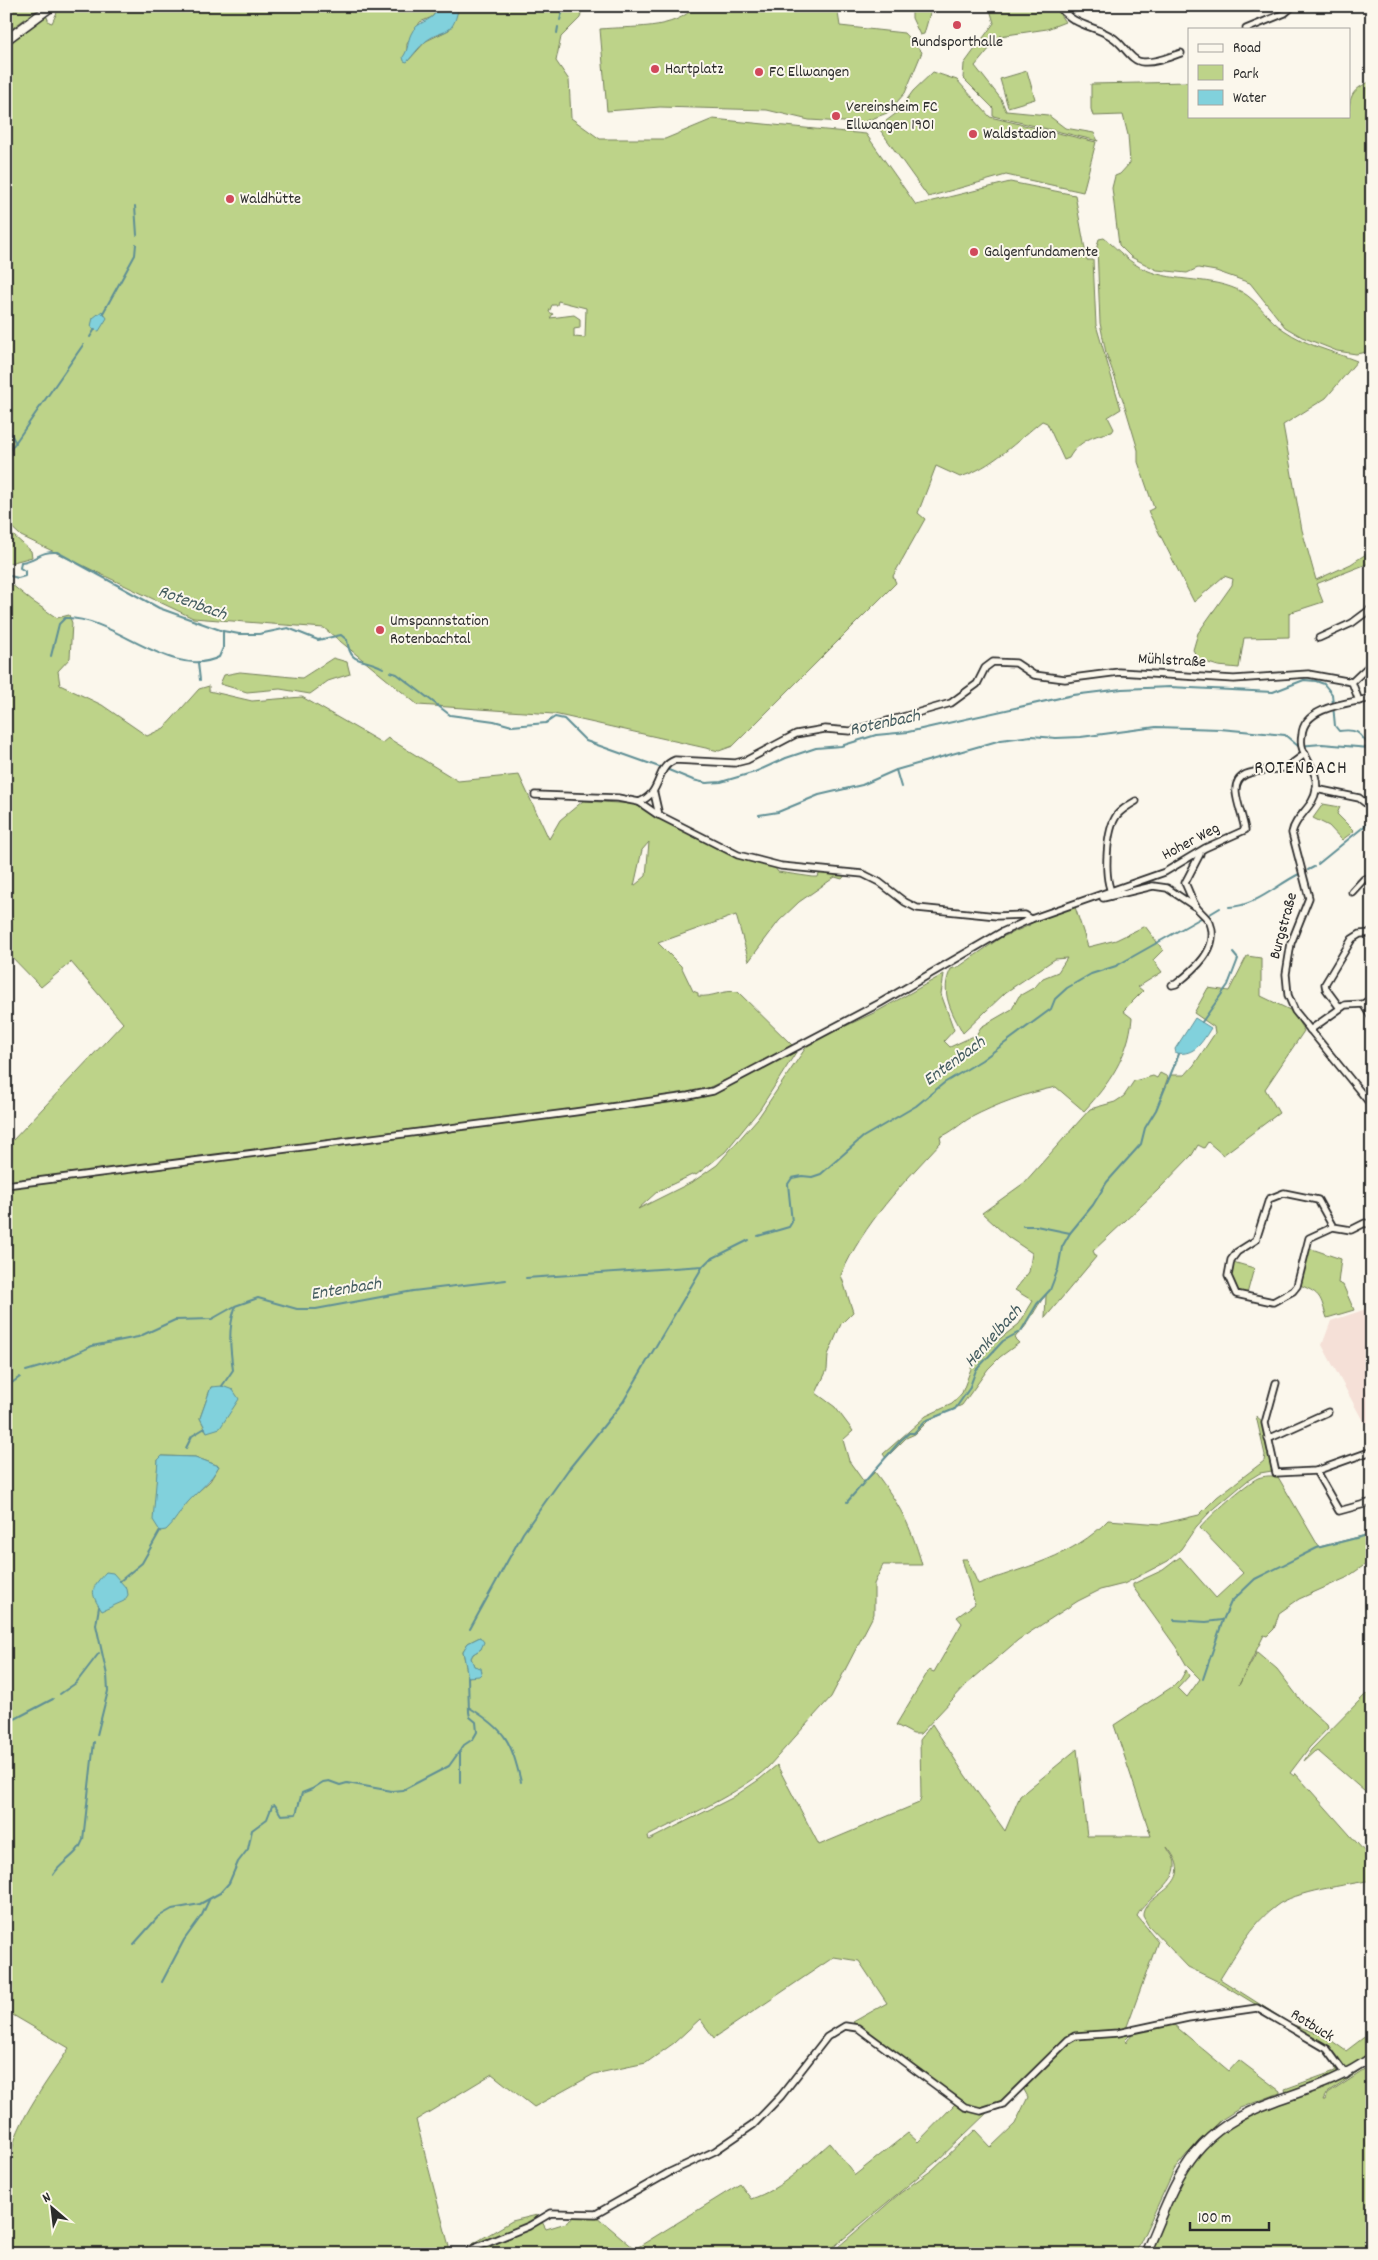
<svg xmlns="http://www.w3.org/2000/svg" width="1378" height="2260" font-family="Dekko,sans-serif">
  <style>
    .built { fill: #f5e0d7 }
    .green { fill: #bdd389; stroke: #747f5a; fill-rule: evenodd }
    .water { fill: #81d1dc; stroke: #5f8f95 }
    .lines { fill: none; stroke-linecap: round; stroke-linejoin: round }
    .stream { stroke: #5f8f95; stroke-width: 2 }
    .street-casing { stroke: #2b2b2b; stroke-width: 9 }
    .secondary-casing { stroke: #2b2b2b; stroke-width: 11 }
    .street { stroke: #fbf7ec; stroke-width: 5.5 }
    .secondary { stroke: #fbf7ec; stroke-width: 8 }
    .poi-dot { fill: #d1495b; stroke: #fbf7ec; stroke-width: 2 }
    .labels { text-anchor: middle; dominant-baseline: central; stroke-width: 4; stroke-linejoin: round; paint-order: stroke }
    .poi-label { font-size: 16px; fill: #2b2b2b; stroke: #fbf7ec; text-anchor: start }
    .street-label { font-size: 16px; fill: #2b2b2b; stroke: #fbf7ec }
    .water-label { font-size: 18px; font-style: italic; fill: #455d60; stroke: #fbf7ec }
    .quarter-label { font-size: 19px; letter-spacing: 1px; fill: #2b2b2b; stroke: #fbf7ec }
  </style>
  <rect width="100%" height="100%" fill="#fbf7ec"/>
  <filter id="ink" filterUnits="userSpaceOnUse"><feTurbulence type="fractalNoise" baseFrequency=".02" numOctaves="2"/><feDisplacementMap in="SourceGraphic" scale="10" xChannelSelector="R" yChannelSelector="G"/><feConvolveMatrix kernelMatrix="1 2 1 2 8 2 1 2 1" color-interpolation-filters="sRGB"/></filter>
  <g filter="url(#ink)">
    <!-- built -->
    <polygon class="built" points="1372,1307 1372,1421 1364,1423 1322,1345 1331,1321"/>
    <!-- green -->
    <g class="green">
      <polygon points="6,6 42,6 6,33"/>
      <path d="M60,6H440L432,17L420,22L407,44V62L426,41L449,30L458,10L453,6H583L580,18L561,37L556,61L569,80L571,118L600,139H665L713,119L866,134L916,205L1010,182L1075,195L1087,260H1093L1096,325L1121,409L1108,417L1114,429L1112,432C1095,435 1078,441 1069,458L1064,460L1047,423L1042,421C1017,441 991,468 960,477L936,466L918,513L925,519L893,576L896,583L733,746L719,751L554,714L418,705L324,628L193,618L21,536L6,522V44L43,16L47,17L49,22L52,23ZM558,301L586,308L585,338L574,337V329L580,328V319L574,315L550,318L553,314L549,312L552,305H557Z"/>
      <path d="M695,6H837L840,26L904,33L922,52L905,93L887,113L861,123L809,120L767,110L660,107L607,111L600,29C630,26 675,31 695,6Z"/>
      <polygon points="912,6 932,6 924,34 920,35 912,18"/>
      <polygon points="989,6 1054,6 1065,22 1047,29 1000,36 975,66 1001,99 1006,111 1048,115 1065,128 1094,133 1098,141 993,116 993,108 963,78 964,64 994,23"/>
      <polygon points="1027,71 1035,99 1008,107 1000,79"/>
      <polygon points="933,72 957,80 990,117 1096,142 1083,192 1006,175 928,197 878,127 898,112 913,91"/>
      <path d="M1372,81V351L1356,354L1337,351L1302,337L1285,327L1250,283L1216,271L1198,268L1187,273L1157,270L1131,257L1119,245L1112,188L1115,176L1120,174L1130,163L1128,135L1123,115L1093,116L1091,109V84L1189,82V116H1349C1349,96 1352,89 1372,81Z"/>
      <path d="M1104,238C1118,249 1130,264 1146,270C1176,283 1213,276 1242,292C1258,301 1268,320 1284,330C1307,346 1332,351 1357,361L1326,398L1283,425L1302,530L1316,580L1351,564L1372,550V562L1316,584L1323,602L1289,613V637L1244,638L1239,668L1218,666L1199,660L1193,650L1198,633L1232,585L1233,579L1224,576L1194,602L1148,511L1154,508L1138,462V450L1124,403L1106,353L1100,323L1097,246L1099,239Z"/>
      <polygon points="6,529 31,551 32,557 6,564"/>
      <path d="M6,580L32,601L57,618L69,615L72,623L70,658L58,671L60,685L102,705L147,736L164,728L199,689L209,686V691L252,701L302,697L382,743L388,738L458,781L519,775L549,839L560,820L583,801L636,804L675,827L707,842L775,868L778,872L813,877H818L820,872L847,873L842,879L835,877L799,902L779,921L749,961L736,915L658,943L681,966L693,991L698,993V996C712,998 724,989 738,992L792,1045L747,1070L697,1093L699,1097L717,1090L798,1049L760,1109L725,1152L696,1175L694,1174L658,1191L638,1209L694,1181L717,1165L758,1118L809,1043L878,1011L944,974L941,994L954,1030L944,1041L950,1047L976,1035L981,1027L1012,1009L1019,996L1035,987L1043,978L1058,972L1067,958L1055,959L1006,992L963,1033C952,1013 939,992 951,969L960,966L1000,938L1030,925L1029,922L1075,907L1088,947L1116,940L1145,926L1163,950L1153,960L1162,972L1138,987L1143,991L1123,1011L1132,1018C1129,1055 1109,1084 1084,1111L1056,1087C1026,1093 997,1104 970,1118C960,1124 951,1133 940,1137L941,1142C903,1183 864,1223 841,1275L853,1312L841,1324L828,1355L827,1370L816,1393L835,1407L853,1431L843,1440L849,1461L864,1482L875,1472C899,1504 911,1525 922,1565H883L874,1584V1614L831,1697L768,1767C741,1793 683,1818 648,1836L649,1840L732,1798L760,1779L777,1765L819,1845L919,1803L921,1797L920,1740L932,1724L965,1775L1005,1831L1020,1796L1077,1749L1087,1836H1151L1114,1725L1175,1685L1181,1679L1186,1670L1189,1676L1178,1688L1187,1697L1200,1679L1187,1666L1176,1647L1133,1587V1584L1163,1570L1180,1557L1216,1598L1243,1573L1200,1528C1210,1516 1245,1484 1258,1478C1264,1476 1272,1475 1278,1477L1319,1547L1370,1534L1372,1569L1366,1564L1346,1578L1299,1599L1279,1613L1274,1629L1267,1636L1264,1635L1239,1685L1257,1652L1277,1669L1302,1702L1327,1725L1328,1728L1309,1748L1290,1773L1294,1776L1295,1773L1365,1852L1372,1844V1880C1347,1885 1295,1891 1276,1906C1251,1924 1236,1954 1220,1979L1291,2024L1325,2036L1346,2051L1367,2035L1372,2039V2051L1347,2068L1341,2065L1329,2049L1219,1982L1188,1967L1148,1925L1143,1916C1142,1893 1201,1888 1167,1847C1169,1852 1175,1858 1175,1864C1177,1884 1145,1899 1137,1916L1158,1941L1126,2029L1071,2035L1008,2096C994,2106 982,2111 965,2105L853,2022L887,2003L859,1961L834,1957L714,2038L700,2019L674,2043L646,2063L594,2074L534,2107L492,2074L416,2120L451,2254H6C6,2218 4,2177 14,2142C24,2111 51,2076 69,2048L6,2011V1144L13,1140L123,1023L71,962L41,987L6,951V631L10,623L6,614ZM649,842L646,876L634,886L642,850ZM211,1387L233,1390L207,1432L200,1418ZM162,1456L195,1457L219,1466L210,1481L189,1500L166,1530L156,1493L158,1460ZM480,1637L481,1649L473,1654L471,1658L474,1666L473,1676L468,1677L463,1651L468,1643Z"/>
      <polygon points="333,658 347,662 350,674 328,681 310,694 280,689 247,692 220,684 224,675 240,672 302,678"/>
      <polygon points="1323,804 1340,807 1337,814 1354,831 1342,840 1329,826 1313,818"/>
      <path d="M1247,956L1261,958V996L1292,1011L1304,1031L1265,1089L1279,1113L1223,1155L1208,1142L1204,1148L1198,1145L1192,1155L1158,1190L1093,1251L1096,1257L1045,1318L1046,1295C1034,1308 1030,1325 1016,1336L1015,1339L1019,1343L1000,1357L988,1369L962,1405L928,1421L915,1434L906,1438L886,1458L883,1454L926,1416L952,1404L962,1393L972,1366L997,1341L1019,1324L1033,1301L1015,1290L1029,1272L1032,1253L1008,1237L982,1213L1024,1183L1090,1109L1115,1102L1124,1096L1134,1081L1153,1076L1157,1078L1160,1073L1168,1077L1162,1094L1171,1075H1185L1194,1065L1215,1033L1214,1027L1194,1013L1208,988L1229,991Z"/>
      <path d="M1309,1248L1341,1259L1338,1283L1343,1285L1354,1310L1327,1318C1320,1297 1322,1294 1300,1285Z"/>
      <polygon points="1233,1262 1254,1268 1247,1294 1238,1292 1230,1276"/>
      <path d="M1256,1416L1263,1422L1272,1464V1471L1260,1473L1247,1481L1209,1513L1196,1527L1181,1549L1168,1561L1124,1584L1100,1590L1078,1601L1018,1640L967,1684L920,1734H913L896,1725L929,1670L934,1672L962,1623L957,1617L975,1604L962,1559H967L978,1584C1022,1568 1075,1556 1108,1520L1161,1524L1199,1515L1217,1497L1264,1461L1265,1455Z"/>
      <polygon points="1366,1694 1372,1700 1372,1798 1319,1752 1315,1751 1304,1761 1311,1750"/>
      <polygon points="1173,2024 1229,2071 1239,2060 1280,2091 1280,2093 1240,2108 1221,2120 1187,2154 1174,2170 1135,2254 830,2254 899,2194 932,2170 975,2130 991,2147 1015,2124 1028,2097 1023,2088 1070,2041 1077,2038 1128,2033 1129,2036 1125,2040 1126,2043 1133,2032"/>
      <path d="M1372,2060V2063L1326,2094L1323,2100H1325L1328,2094L1372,2065V2254H1148C1161,2226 1174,2189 1190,2164C1221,2113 1276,2107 1326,2086C1342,2080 1357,2069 1372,2060Z"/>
      <polygon points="1336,2067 1337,2073 1286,2093 1285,2089 1335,2071"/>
      <path d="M955,2104L968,2111H989L936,2162L825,2254H459L478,2249L541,2220L546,2229L566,2223L577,2215L596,2216L635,2249L740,2184L751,2199C782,2189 806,2164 830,2143L855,2175L908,2133L918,2142Z"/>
      <polygon points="537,2215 538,2219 473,2247 471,2245 512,2221"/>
    </g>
    <!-- water -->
    <g class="water">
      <path d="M440,6H453L458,10C452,38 443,28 426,41C419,47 413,55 407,62L404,61L403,57C409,49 407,42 411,34C416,23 425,23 433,16C436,13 437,9 440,6Z"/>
      <polygon points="102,311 107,318 99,331 94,330 91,326 93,318"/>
      <path d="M1195,1018L1211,1028C1202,1042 1195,1056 1176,1053L1175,1049Z"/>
      <polygon points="222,1386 233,1390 239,1399 220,1428 207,1432 200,1418 211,1387"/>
      <path d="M162,1456L195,1457L219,1466C211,1481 199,1490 188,1502C180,1511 175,1522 166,1530L160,1531L153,1520L158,1460Z"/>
      <path d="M106,1572L113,1573L127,1589L128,1595L124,1601L102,1611C89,1592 91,1588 106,1572Z"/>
      <polygon points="480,1637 484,1642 481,1649 473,1654 471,1658 474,1666 481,1668 482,1673 479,1676 468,1677 463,1651 468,1643"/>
    </g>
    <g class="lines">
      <!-- stream -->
      <g class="stream">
        <polyline points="458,10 463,6"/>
        <polyline points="560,20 564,6"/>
        <polyline points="557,33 558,27"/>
        <polyline points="135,206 137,235"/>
        <polyline points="103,313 135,255 136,244"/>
        <polyline points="90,337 95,329"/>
        <polyline points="9,431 16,443"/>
        <polyline points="6,456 83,345"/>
        <path d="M6,575L18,578L25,576V571L20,568L21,562C37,560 39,551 57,552L159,608L223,631L239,634H259L288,628L318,640L341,635L347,640C351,667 362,656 383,668"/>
        <path d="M51,656L59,624L65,618C114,616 172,681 219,657L223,648V631"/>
        <polyline points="198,663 200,680"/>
        <polyline points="390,672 397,674 450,715 494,721 512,726 546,723 555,717 564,719 586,741 662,768"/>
        <path d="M666,769L693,780L706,783L721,782L755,772L786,758L816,748L841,746L876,735L908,732L1073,695L1122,689L1170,687L1273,692L1304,680L1316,681L1324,684L1332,694L1335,726L1339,731C1361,728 1360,735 1372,750"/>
        <polyline points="896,770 901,787"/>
        <polyline points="759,815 778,812 819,795 862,785 896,770 1001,740 1031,736 1056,738 1081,737 1156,727 1220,729 1285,735 1298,746 1322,744 1369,748"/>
        <polyline points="1318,864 1372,820"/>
        <polyline points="1308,870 1314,867"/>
        <path d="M1229,907C1256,906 1275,886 1299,874"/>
        <polyline points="1210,914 1220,908"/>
        <polyline points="1202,1022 1228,985 1238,959 1233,953"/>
        <polyline points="1023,1226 1036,1226 1070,1233"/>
        <polyline points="758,1236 789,1227 792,1222 788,1184 792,1178 802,1176 812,1177 821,1174 863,1137 916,1106 944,1083 982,1060 1051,1009 1055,999 1067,988 1091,974 1116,966 1201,918"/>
        <polyline points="526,1278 703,1266 709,1260 749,1240"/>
        <polyline points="26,1371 57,1362 92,1346 138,1337 175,1320 212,1319 235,1306 258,1298 297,1309 316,1309 413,1291 506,1280"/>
        <path d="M222,1386L233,1370C230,1348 228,1329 235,1308"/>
        <polyline points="6,1387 20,1377"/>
        <polyline points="186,1448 192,1436 205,1428"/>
        <polyline points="847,1502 901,1440 909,1433 914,1433 925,1421 955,1409 969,1389 976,1370 1003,1341 1021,1331 1037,1304 1050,1290 1058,1269 1062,1247 1070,1233 1093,1205 1107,1182 1141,1144 1145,1128 1156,1110 1179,1054"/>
        <polyline points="120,1581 142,1563 160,1531"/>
        <polyline points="1174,1620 1206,1622 1222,1620"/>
        <polyline points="470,1629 523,1533 568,1470 623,1402 703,1266"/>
        <polyline points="1203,1679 1223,1620 1231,1602 1255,1579 1317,1548 1372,1534"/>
        <polyline points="60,1694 76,1683 99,1653"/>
        <path d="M470,1708C506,1730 511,1741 521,1782"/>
        <polyline points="97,1735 108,1691 107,1675 96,1625 99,1607"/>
        <polyline points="6,1739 11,1721 53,1699"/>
        <polyline points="460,1753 460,1782"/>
        <path d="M53,1875C61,1861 77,1857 83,1840L94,1742"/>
        <polyline points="134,1944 158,1917 172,1909 200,1904 220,1893 229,1883 238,1862 248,1849 252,1830 267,1819 272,1806 275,1805 281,1815 296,1814 302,1793 312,1789 323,1782 329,1781 340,1785 347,1783 392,1791 403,1790 449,1766 464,1745 473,1739 477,1732 476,1722 470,1717 469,1712 468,1677"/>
        <polyline points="162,1982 184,1940 202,1915 209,1900"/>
      </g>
      <!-- street casing -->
      <g class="street-casing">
        <g id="street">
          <path d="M1059,6C1074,27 1094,25 1112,37C1123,43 1131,62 1143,62C1156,63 1169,57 1181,53"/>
          <polyline points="1064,12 1082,6"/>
          <polyline points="1246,29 1285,13 1293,6"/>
          <polyline points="1319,638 1352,623 1372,608"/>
          <polyline points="1352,682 1372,663"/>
          <polyline points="1352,682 1359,701"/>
          <path d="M1372,698C1351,703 1303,706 1302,735C1301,740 1301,745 1303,750C1308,763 1319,775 1316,790C1314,807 1295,816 1292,833L1309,898L1291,943L1286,974L1288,995L1295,1011L1372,1106"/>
          <polyline points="1316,789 1359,798 1372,808"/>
          <polyline points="654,793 659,815 738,855 781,866 863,874 879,882 905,902 917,908 997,916 1025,915 1031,919"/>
          <path d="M535,795L618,798L639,802C664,792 654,768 675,760L735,763L747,760L796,734L825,729L850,731L906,716L951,703L977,684L985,668L993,662L1016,663L1034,675L1065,679L1119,672L1234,679L1308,674L1352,682"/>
          <polyline points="639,802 658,815"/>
          <path d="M1111,891C1104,875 1106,830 1117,815C1122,809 1129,805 1136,801"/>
          <polyline points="1352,892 1364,879 1372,877"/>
          <polyline points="1103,898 1153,886 1167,888 1194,906"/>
          <path d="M1172,985L1176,984C1194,970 1220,949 1210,923C1207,917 1201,913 1197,908C1192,901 1189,891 1185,883L1200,854"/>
          <polyline points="1363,1004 1372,1018"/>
          <polyline points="1340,1008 1326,989 1325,984 1352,939 1360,934 1372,933"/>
          <polyline points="1310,1030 1345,1005 1363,1004 1372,998"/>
          <path d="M6,1185L575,1112L688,1096L713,1091L880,1003L1002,932L1031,919L1165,872L1205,848L1245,830C1243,817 1237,804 1236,792C1234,765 1271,773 1286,767C1293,764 1299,758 1305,754"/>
          <polyline points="1333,1227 1318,1200 1284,1193 1269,1199 1256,1240 1237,1252 1231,1260 1228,1276 1236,1294 1273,1302 1293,1291 1297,1286 1309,1238 1333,1227 1351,1230 1365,1223 1372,1225"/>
          <polyline points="1276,1383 1265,1423 1276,1473 1316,1471 1372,1451"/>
          <polyline points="1268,1439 1328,1412"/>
          <polyline points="1316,1471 1339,1511 1372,1502"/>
          <polyline points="470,2250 529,2226 551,2213 596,2214 670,2172 715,2151 753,2125 781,2096 827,2037 845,2026 858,2028 965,2107 981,2111 1003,2104 1068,2040 1075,2036 1118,2033 1188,2018 1257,2008 1327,2049 1346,2075"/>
        </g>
      </g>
      <!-- secondary casing -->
      <g class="secondary-casing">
        <g id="secondary">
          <polyline points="6,40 52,6"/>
          <path d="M1145,2254C1179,2175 1188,2133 1275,2101C1311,2088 1340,2080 1372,2057"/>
        </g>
      </g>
      <!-- street -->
      <use href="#street" class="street"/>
      <!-- secondary -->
      <use href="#secondary" class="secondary"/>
    </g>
  </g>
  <!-- markers -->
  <g class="poi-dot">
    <circle cx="957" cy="25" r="5"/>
    <circle cx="655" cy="69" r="5"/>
    <circle cx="759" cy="72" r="5"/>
    <circle cx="836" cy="116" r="5"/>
    <circle cx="973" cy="134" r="5"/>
    <circle cx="230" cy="199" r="5"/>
    <circle cx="974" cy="252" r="5"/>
    <circle cx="380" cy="630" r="5"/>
  </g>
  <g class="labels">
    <!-- poi labels -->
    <g class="poi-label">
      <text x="957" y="42" text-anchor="middle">Rundsporthalle</text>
      <text x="665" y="69">Hartplatz</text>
      <text x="769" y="72">FC Ellwangen</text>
      <text x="846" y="107">Vereinsheim FC<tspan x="846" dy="18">Ellwangen 1901</tspan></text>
      <text x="983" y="134">Waldstadion</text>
      <text x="240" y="199">Waldhütte</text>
      <text x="984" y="252">Galgenfundamente</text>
      <text x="390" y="621">Umspannstation<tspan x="390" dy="18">Rotenbachtal</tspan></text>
    </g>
    <!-- street labels -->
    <g class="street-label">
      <text transform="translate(1172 661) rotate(3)">Mühlstraße</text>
      <text transform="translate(1191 842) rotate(-28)">Hoher Weg</text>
      <text transform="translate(1284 926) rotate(-75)">Burgstraße</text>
      <text transform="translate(1312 2026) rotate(32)">Rotbuck</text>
    </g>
    <!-- water labels -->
    <g class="water-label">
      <text transform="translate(192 604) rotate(20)">Rotenbach</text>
      <text transform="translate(885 724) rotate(-12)">Rotenbach</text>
      <text transform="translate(955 1062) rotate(-36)">Entenbach</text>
      <text transform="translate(346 1290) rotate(-9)">Entenbach</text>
      <text transform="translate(994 1337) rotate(-48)">Henkelbach</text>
    </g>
    <!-- quarter labels -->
    <g class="quarter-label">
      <text x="1301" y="769">ROTENBACH</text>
    </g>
  </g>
  <!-- margin -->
  <rect width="1378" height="2260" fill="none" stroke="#fbf7ec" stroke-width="25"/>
  <rect x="12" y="12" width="1353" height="2235" fill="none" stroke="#2b2b2b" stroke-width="2" filter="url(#ink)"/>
  <!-- legend -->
  <rect x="1188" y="28" width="162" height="90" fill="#fbf7ec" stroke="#a8a59f"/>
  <rect x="1198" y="44" width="25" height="8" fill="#fbf7ec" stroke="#a8a59f"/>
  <text x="1233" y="52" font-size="15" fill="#2b2b2b">Road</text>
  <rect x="1198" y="65" width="25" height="15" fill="#bdd389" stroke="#a8a59f"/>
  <text x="1233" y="78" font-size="15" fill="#2b2b2b">Park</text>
  <rect x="1198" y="90" width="25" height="15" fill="#81d1dc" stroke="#a8a59f"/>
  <text x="1233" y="102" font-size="15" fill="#2b2b2b">Water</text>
  <!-- north arrow -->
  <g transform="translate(52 2208) rotate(332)" stroke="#fbf7ec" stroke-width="4" paint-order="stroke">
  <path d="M0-4L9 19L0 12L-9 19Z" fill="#2b2b2b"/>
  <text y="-8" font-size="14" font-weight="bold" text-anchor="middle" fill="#2b2b2b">N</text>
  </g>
  <!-- scale -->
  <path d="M1190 2222v8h79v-8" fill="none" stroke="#2b2b2b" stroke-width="2.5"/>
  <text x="1198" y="2222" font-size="15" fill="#2b2b2b" stroke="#fbf7ec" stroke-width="4" paint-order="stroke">100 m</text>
</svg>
